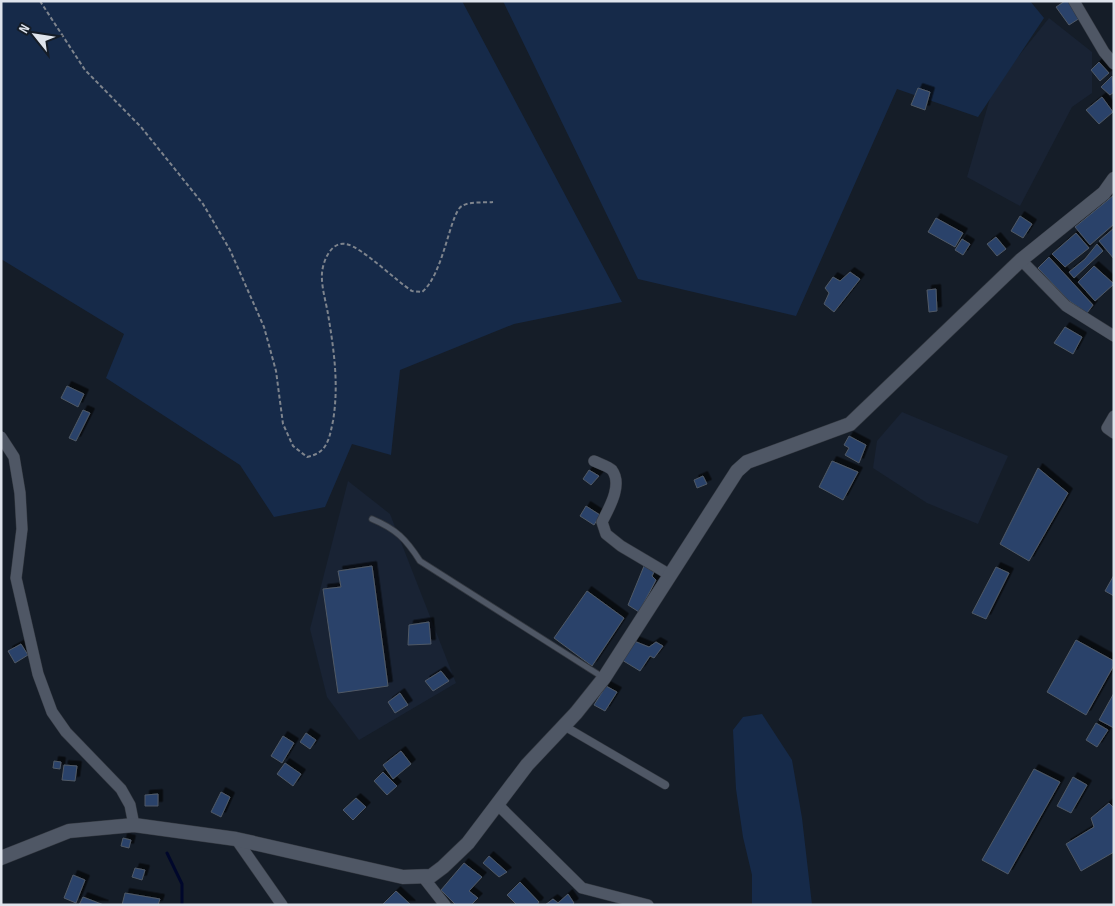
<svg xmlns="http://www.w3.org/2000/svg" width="1115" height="906" font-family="'Sofia Sans Condensed',sans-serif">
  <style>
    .built { fill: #192334 }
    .green { fill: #162a49 }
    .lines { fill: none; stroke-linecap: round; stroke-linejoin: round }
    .stream { stroke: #00072b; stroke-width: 3 }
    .building { fill: #29436b; stroke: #505966; filter: url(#shadow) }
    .service-casing { stroke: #333840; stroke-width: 7 }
    .pedestrian-casing { stroke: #333840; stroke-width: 9 }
    .minor-casing { stroke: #333840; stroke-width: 12 }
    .tertiary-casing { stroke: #333840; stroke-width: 15 }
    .path { stroke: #7e848d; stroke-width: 2; stroke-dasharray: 4 2.5; stroke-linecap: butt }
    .service { stroke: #4f5765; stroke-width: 5.5 }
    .pedestrian { stroke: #4f5765; stroke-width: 8 }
    .minor { stroke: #4f5765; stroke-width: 11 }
    .tertiary { stroke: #4f5765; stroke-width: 14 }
  </style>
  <defs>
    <filter id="shadow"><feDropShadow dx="4.5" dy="-4.5" stdDeviation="0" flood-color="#0009"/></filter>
  </defs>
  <rect width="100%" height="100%" fill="#151d28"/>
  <!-- built -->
  <g class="built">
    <polygon points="1049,18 1092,52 1092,93 1072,107 1020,206 967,177 993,88"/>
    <polygon points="902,412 1008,456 978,524 927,503 873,468 877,441"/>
    <polygon points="348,481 390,514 456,683 359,740 327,697 310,629"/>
  </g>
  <!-- green -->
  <g class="green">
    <polygon points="1,1 462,1 622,302 514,324 400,370 391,455 352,444 325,507 274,517 240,465 106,378 124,334 1,259"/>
    <polygon points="503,1 1030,1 1044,18 978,117 897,89 796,316 638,279"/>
    <polygon points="762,714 792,760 802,818 812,905 752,905 752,875 743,837 736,789 733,730 743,717"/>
  </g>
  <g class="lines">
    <!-- stream -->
    <polyline class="stream" points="167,853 182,884 182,905"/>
  </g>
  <!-- building -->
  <g class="building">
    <polygon points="1065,1 1070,1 1080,18 1069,25 1056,7"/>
    <polygon points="1099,62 1109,73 1100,81 1091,70"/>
    <polygon points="1112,76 1114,92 1110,95 1101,87"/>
    <polygon points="918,88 930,92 925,110 911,105"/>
    <polygon points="1102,97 1113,112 1099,124 1086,110"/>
    <polygon points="1114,195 1114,224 1090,245 1075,227"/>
    <polygon points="1020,216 1032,224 1023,238 1011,231"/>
    <polygon points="936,218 963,233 955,247 928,232"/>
    <polygon points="1114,228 1114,259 1099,241"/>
    <polygon points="1076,233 1089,248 1065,267 1052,254"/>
    <polygon points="996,237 1006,249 997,256 987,244"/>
    <polygon points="962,239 970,244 963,255 955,250"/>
    <polygon points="1097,244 1103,251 1074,278 1069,272 1085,259"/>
    <polygon points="1049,257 1093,305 1087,313 1068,300 1038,268"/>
    <polygon points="1094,266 1114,284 1095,301 1078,282"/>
    <polygon points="850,272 860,279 834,312 824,304 829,293 825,288 833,277 840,281"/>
    <polygon points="936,289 937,311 929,312 927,290"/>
    <polygon points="1065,327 1082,337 1073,354 1054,343"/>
    <polygon points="67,386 84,394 78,407 61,398"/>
    <polygon points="83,410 90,413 76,441 69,438"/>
    <polygon points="849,436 866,445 859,463 845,455 849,448 844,445"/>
    <polygon points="832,461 858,472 843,500 819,487"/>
    <polygon points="1038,468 1068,493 1029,561 1000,544"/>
    <polygon points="589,470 599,476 591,485 583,479"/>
    <polygon points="703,476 707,484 697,488 694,480"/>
    <polygon points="586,506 600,515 594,525 580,516"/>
    <polygon points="372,566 388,686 338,693 323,589 341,587 338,571"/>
    <polygon points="644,566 654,572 652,576 656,580 639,612 628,605"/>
    <polygon points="996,567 1009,573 986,619 972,613"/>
    <polygon points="1114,575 1114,596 1105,591"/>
    <polygon points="587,591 624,618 592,666 554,638"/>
    <polygon points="429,622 431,644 408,645 409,625"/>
    <polygon points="1076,640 1114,661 1114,665 1086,715 1047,692"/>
    <polygon points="634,641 649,647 656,642 663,646 654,658 650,656 640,671 622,660"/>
    <polygon points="21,644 28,655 15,663 8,651"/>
    <polygon points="441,671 449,681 433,691 425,681"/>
    <polygon points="606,686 617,692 605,711 594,705"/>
    <polygon points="400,693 408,705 395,713 388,702"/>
    <polygon points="1114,693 1114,728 1099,720"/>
    <polygon points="1096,723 1108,730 1097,747 1086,740"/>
    <polygon points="306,733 316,740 310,749 300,742"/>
    <polygon points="283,736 294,743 282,763 271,756"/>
    <polygon points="401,751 411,764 393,779 383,765"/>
    <polygon points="54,761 61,762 60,769 53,768"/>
    <polygon points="285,763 301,774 293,786 277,774"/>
    <polygon points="64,765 77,766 75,781 62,780"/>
    <polygon points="1034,769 1060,782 1008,874 982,860"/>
    <polygon points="383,772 397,786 387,795 374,781"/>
    <polygon points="1073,777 1087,785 1071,813 1057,806"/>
    <polygon points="221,792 230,797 221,817 211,812"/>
    <polygon points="158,794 158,806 145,806 145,795"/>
    <polygon points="356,798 366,807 353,820 343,810"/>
    <polygon points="1109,803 1114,808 1114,852 1081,871 1066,844 1094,827 1091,818"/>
    <polygon points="123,838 131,840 129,848 121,846"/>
    <polygon points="489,856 507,872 499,877 483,863"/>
    <polygon points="464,863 482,877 469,891 478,898 471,905 456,905 441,890"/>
    <polygon points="135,868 145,870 142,880 132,877"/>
    <polygon points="73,875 85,880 76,903 64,898"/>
    <polygon points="520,882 539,902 537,905 517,905 507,895"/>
    <polygon points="396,891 411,905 382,905"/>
    <polygon points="125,893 160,899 158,905 122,905"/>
    <polygon points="568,894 574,903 572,905 545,905 553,899 558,903"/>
    <polygon points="83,897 104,905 79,905"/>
  </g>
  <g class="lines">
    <!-- service casing -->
    <g class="service-casing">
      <path id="service" d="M372,519C396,529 406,539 420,561L604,678"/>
    </g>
    <!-- pedestrian casing -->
    <g class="pedestrian-casing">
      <polyline id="pedestrian" points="564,726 665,785"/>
    </g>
    <!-- minor casing -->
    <g class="minor-casing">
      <g id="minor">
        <polyline points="1074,1 1104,52 1114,64"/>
        <polyline points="1021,260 1066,306 1114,336"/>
        <polyline points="1114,416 1107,428 1114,433"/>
        <polyline points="1,437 14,457 20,493 22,529 16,578 38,674 52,712 66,732 121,789 130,805 134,825"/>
        <path d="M594,461C600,464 608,466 612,470C623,485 609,508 602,522L606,534L621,546L670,575"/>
        <polyline points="497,804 582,888 648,905"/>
        <polyline points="236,839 282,905"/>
        <polyline points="423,877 445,905"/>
      </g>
    </g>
    <!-- tertiary casing -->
    <g class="tertiary-casing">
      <polyline id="tertiary" points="1,858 69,831 134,825 236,839 403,877 431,876 443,867 468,843 527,765 576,713 604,678 737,471 747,462 850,424 1021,260 1104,193 1114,179"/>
    </g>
    <!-- path -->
    <path class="path" d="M40,1L85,70L141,127L203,204L230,250L264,327L276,371L283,424L293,446L307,457C327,453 329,440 333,421C339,385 334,350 328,314C326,302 321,286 322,273C323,261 331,241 346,244C362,247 396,281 412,291L422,292C444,274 450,212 462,206C470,201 484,203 493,202"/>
    <!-- service -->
    <use href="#service" class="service"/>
    <!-- pedestrian -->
    <use href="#pedestrian" class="pedestrian"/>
    <!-- minor -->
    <use href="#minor" class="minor"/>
    <!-- tertiary -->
    <use href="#tertiary" class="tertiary"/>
  </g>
  <!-- border -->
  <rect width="1115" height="906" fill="none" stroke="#dfe4ec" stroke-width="5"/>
  <!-- north arrow -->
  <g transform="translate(35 35) rotate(300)" stroke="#151d28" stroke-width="4" paint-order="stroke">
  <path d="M0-4L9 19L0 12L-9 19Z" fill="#dfe4ec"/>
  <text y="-8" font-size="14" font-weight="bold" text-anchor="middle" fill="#dfe4ec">N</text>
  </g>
</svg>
